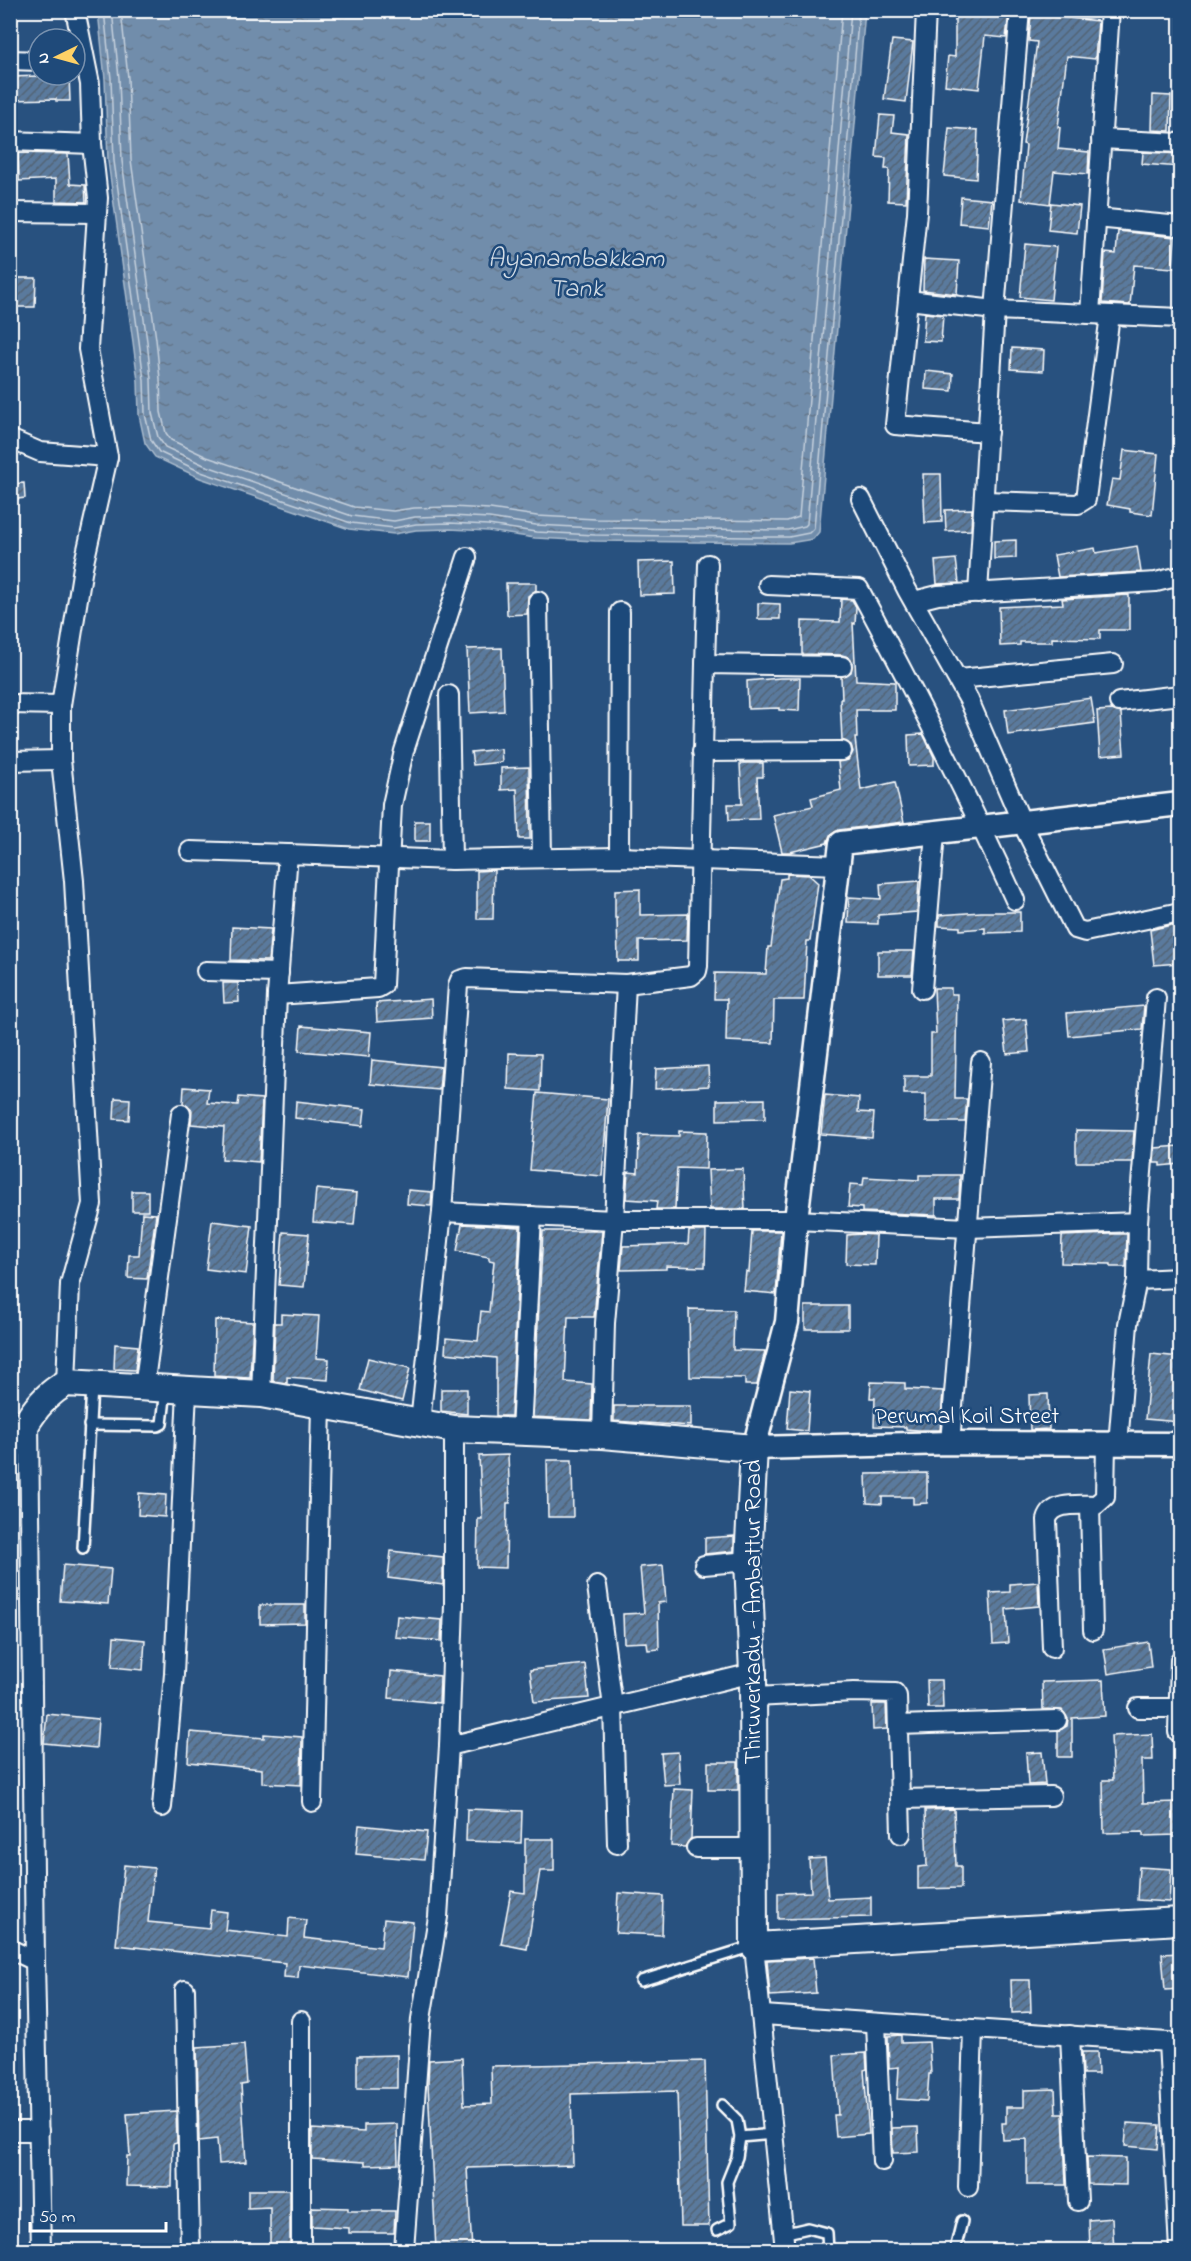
<svg xmlns="http://www.w3.org/2000/svg" width="1191" height="2261" font-family="'Indie Flower',sans-serif">
  <style>
    .water { fill: url(#water-ripples); stroke: #aabbcd; stroke-width: 1.5 }
    .lines { fill: none; stroke-linecap: round; stroke-linejoin: round }
    .shore { stroke: #c6d1dd; stroke-width: 1.5 }
    .building { fill: url(#building-hatch); stroke: #fff; stroke-width: 1.5 }
    .service-casing { stroke: #fff; stroke-width: 14 }
    .minor-casing { stroke: #fff; stroke-width: 22 }
    .tertiary-casing { stroke: #fff; stroke-width: 27 }
    .secondary-casing { stroke: #fff; stroke-width: 30 }
    .service { stroke: #1f4a7a; stroke-width: 9 }
    .minor { stroke: #1f4a7a; stroke-width: 18 }
    .tertiary { stroke: #1f4a7a; stroke-width: 22 }
    .secondary { stroke: #1f4a7a; stroke-width: 26 }
    .labels { text-anchor: middle; dominant-baseline: central; stroke-width: 5; stroke-linejoin: round; paint-order: stroke }
    .street-label { font-size: 24px; fill: #fff; stroke: #1f4a7a }
    .water-label { font-size: 26px; font-style: italic; fill: #d4dde6; stroke: #1f4a7a }
  </style>
  <defs>
    <pattern id="water-ripples" width="26" height="14" patternUnits="userSpaceOnUse" patternTransform="scale(1.5)"><rect width="26" height="14" fill="#718dab"/><path d="M2 4q2-2 4 0t4 0M15 11q2-2 4 0t4 0" fill="none" stroke="#64768a"/></pattern>
    <pattern id="building-hatch" width="6" height="6" patternUnits="userSpaceOnUse" patternTransform="scale(1.5)"><rect width="6" height="6" fill="#5a7a9d"/><path d="M-1 1l2-2M0 6l6-6M5 7l2-2" fill="none" stroke="#536374"/></pattern>
  </defs>
  <rect width="100%" height="100%" fill="#28517f"/>
  <filter id="ink" filterUnits="userSpaceOnUse"><feTurbulence type="fractalNoise" baseFrequency=".0167" numOctaves="2"/><feDisplacementMap in="SourceGraphic" scale="12" xChannelSelector="R" yChannelSelector="G"/><feConvolveMatrix kernelMatrix="1 2 1 2 8 2 1 2 1" color-interpolation-filters="sRGB"/></filter>
  <g filter="url(#ink)">
    <!-- water -->
    <polygon class="water" points="98,11 865,11 819,532 813,539 789,543 595,541 535,538 488,531 450,529 416,530 394,534 349,529 200,478 155,457 145,443 139,415 138,381 133,342 108,161 105,79"/>
    <g class="lines">
      <!-- shore -->
      <g class="shore">
        <polyline points="104,10 111,79 114,161 139,341 144,380 145,414 151,440 159,452 201,472 351,523 394,528 416,524 450,523 488,525 536,532 595,535 749,537 789,537 809,533 814,528 859,10"/>
        <polyline points="112,10 119,78 122,161 147,341 151,379 152,413 158,437 165,447 204,465 352,516 394,521 415,517 451,516 489,518 536,525 595,528 788,530 805,526 807,524 851,10"/>
        <polyline points="121,10 128,78 131,160 156,339 160,379 161,412 166,433 171,440 207,457 354,507 393,511 414,508 451,507 490,509 537,516 596,519 787,521 799,517 842,10"/>
      </g>
    </g>
    <!-- building -->
    <g class="building">
      <polygon points="955,10 1009,12 1006,38 985,36 979,89 945,85 948,56 955,57"/>
      <polygon points="1031,14 1098,21 1095,59 1067,56 1058,127 1060,127 1058,149 1089,152 1088,174 1054,171 1050,204 1021,200 1026,145 1023,144 1037,42 1029,41"/>
      <polygon points="892,40 913,42 906,102 884,99"/>
      <polygon points="69,75 70,101 56,101 56,99 10,100 10,77"/>
      <polygon points="1153,95 1171,96 1170,131 1152,130"/>
      <polygon points="880,115 894,116 892,132 909,134 906,202 888,201 889,169 885,169 886,158 876,157"/>
      <polygon points="949,128 978,130 976,179 944,176"/>
      <polygon points="1143,152 1180,154 1180,167 1142,164"/>
      <polygon points="18,153 68,154 70,184 85,185 86,202 56,201 56,179 19,181"/>
      <polygon points="961,197 992,200 989,226 959,223"/>
      <polygon points="1051,203 1080,206 1077,233 1048,230"/>
      <polygon points="1118,231 1175,237 1173,268 1134,265 1130,305 1102,303 1105,253 1116,254"/>
      <polygon points="1025,244 1056,247 1051,300 1020,297"/>
      <polygon points="924,259 959,261 957,294 923,290"/>
      <polygon points="15,278 36,278 35,307 15,307"/>
      <polygon points="925,313 943,315 941,342 923,341"/>
      <polygon points="1012,348 1044,350 1043,371 1011,369"/>
      <polygon points="926,371 953,374 952,391 925,389"/>
      <polygon points="1124,450 1158,454 1152,515 1130,512 1130,509 1107,505 1112,479 1120,480"/>
      <polygon points="923,474 941,474 942,522 925,523"/>
      <polygon points="24,483 25,498 10,500 10,484"/>
      <polygon points="972,509 971,530 946,531 945,510"/>
      <polygon points="1016,540 1016,558 994,559 994,541"/>
      <polygon points="1137,546 1141,572 1058,577 1054,555 1095,548 1096,553"/>
      <polygon points="956,559 959,583 937,584 935,561"/>
      <polygon points="674,561 675,594 639,595 638,562"/>
      <polygon points="506,583 536,583 536,590 528,596 527,614 507,615"/>
      <polygon points="1129,595 1129,630 1100,630 1100,639 1052,638 1052,642 1020,642 1020,645 1000,646 999,607 1063,604 1062,599"/>
      <polygon points="841,599 852,600 856,607 855,624 853,623 856,680 895,682 895,710 856,710 857,738 855,738 861,790 895,782 904,822 839,830 830,835 827,843 790,852 782,852 773,815 813,806 811,798 841,790 838,762 848,760 853,752 851,745 842,740 840,699 842,699 841,677 851,672 852,661 848,657 842,655 802,654 802,621 840,622"/>
      <polygon points="758,603 780,604 780,619 758,619"/>
      <polygon points="502,648 504,711 470,713 467,649"/>
      <polygon points="780,678 800,678 799,711 779,710 779,708 748,709 747,681"/>
      <polygon points="1091,698 1095,723 1008,735 1005,710"/>
      <polygon points="1112,710 1121,713 1124,754 1100,756 1097,711"/>
      <polygon points="923,734 934,757 934,765 909,766 908,735"/>
      <polygon points="501,749 502,762 473,765 471,752"/>
      <polygon points="740,763 763,763 763,777 757,777 759,819 729,820 728,804 742,804"/>
      <polygon points="529,767 530,839 519,839 517,789 501,790 501,768"/>
      <rect x="415" y="821" width="15" height="20"/>
      <polygon points="494,870 493,919 477,919 477,871"/>
      <polygon points="787,874 809,875 818,883 810,941 807,941 804,1000 774,1000 773,1043 726,1041 727,999 714,999 715,973 766,974 768,947 771,947 780,879 787,878"/>
      <polygon points="919,881 917,912 878,915 878,924 848,923 849,897 881,899 880,884"/>
      <polygon points="640,889 640,915 688,914 687,940 639,941 639,961 618,961 617,918 615,918 615,890"/>
      <polygon points="981,912 1020,912 1020,932 985,933 985,928 960,930 960,927 939,926 939,915"/>
      <polygon points="1180,923 1179,963 1154,965 1150,930"/>
      <polygon points="232,927 271,929 268,961 231,960"/>
      <polygon points="878,951 914,951 912,975 878,975"/>
      <polygon points="223,983 238,983 239,1002 224,1003"/>
      <polygon points="934,988 951,988 951,994 957,994 955,1099 967,1099 965,1122 926,1122 926,1094 904,1094 904,1076 931,1076 931,1034 936,1034"/>
      <polygon points="431,999 432,1018 377,1022 376,1003"/>
      <polygon points="1144,1006 1142,1029 1069,1036 1067,1013"/>
      <polygon points="1026,1019 1029,1052 1007,1054 1003,1021"/>
      <polygon points="301,1026 371,1032 369,1057 299,1051"/>
      <polygon points="509,1053 541,1054 540,1091 508,1089"/>
      <polygon points="372,1060 441,1067 439,1090 370,1084"/>
      <polygon points="708,1066 709,1086 655,1089 656,1069"/>
      <polygon points="184,1087 209,1089 207,1103 238,1105 239,1097 262,1099 259,1162 222,1159 224,1127 191,1124 192,1110 183,1103"/>
      <polygon points="537,1093 608,1099 602,1176 530,1170"/>
      <polygon points="825,1095 859,1098 858,1112 874,1113 872,1138 821,1134"/>
      <polygon points="115,1098 130,1099 129,1120 114,1119"/>
      <polygon points="765,1099 765,1119 717,1120 717,1100"/>
      <polygon points="296,1101 365,1109 363,1126 295,1118"/>
      <polygon points="1076,1130 1134,1131 1132,1162 1076,1162"/>
      <polygon points="679,1131 707,1132 706,1169 677,1168 675,1209 656,1209 657,1201 626,1199 628,1172 638,1173 639,1135 679,1136"/>
      <polygon points="1180,1146 1180,1164 1160,1166 1160,1163 1154,1163 1155,1148"/>
      <polygon points="743,1169 745,1209 710,1209 708,1170"/>
      <polygon points="919,1175 960,1175 959,1199 936,1199 936,1215 862,1212 862,1208 848,1207 850,1184 863,1185 864,1177 919,1180"/>
      <polygon points="316,1189 357,1193 354,1225 313,1222"/>
      <polygon points="408,1190 432,1192 431,1206 407,1204"/>
      <rect x="132" y="1191" width="16" height="20"/>
      <polygon points="142,1213 156,1214 147,1279 128,1278 129,1255 139,1255"/>
      <polygon points="212,1221 252,1226 246,1274 206,1269"/>
      <polygon points="462,1224 520,1227 511,1416 496,1416 496,1358 445,1353 446,1338 478,1341 481,1311 489,1312 494,1261 489,1260 489,1257 457,1251"/>
      <polygon points="543,1231 602,1231 594,1317 568,1317 565,1382 592,1384 591,1420 533,1417"/>
      <polygon points="689,1231 706,1231 705,1267 666,1266 666,1269 621,1270 623,1246 688,1244"/>
      <polygon points="752,1231 781,1231 776,1294 744,1291 746,1271 749,1272"/>
      <polygon points="283,1232 309,1234 304,1287 279,1285"/>
      <polygon points="861,1234 876,1235 875,1265 846,1264 847,1235"/>
      <polygon points="1111,1234 1127,1234 1126,1267 1111,1267 1111,1264 1061,1263 1062,1236"/>
      <rect x="805" y="1306" width="43" height="23"/>
      <polygon points="689,1309 734,1310 733,1350 765,1351 757,1385 745,1385 745,1378 690,1377"/>
      <polygon points="281,1314 319,1316 316,1358 329,1359 328,1380 287,1377 287,1383 273,1381 275,1323 281,1323"/>
      <polygon points="215,1320 253,1322 250,1378 214,1376"/>
      <polygon points="115,1344 138,1346 135,1370 114,1369"/>
      <polygon points="1151,1354 1180,1357 1180,1422 1145,1419"/>
      <polygon points="368,1358 410,1368 402,1401 360,1390"/>
      <polygon points="871,1382 905,1383 905,1389 943,1391 940,1430 918,1430 906,1429 906,1427 874,1426 875,1398 870,1398"/>
      <polygon points="441,1389 467,1389 467,1414 441,1411"/>
      <polygon points="790,1389 810,1391 807,1431 787,1429"/>
      <polygon points="1048,1394 1049,1429 1030,1430 1029,1395"/>
      <polygon points="614,1406 691,1406 691,1426 614,1421"/>
      <polygon points="508,1455 510,1503 507,1503 506,1568 477,1567 478,1519 482,1519 479,1456"/>
      <polygon points="547,1460 572,1460 573,1517 548,1517"/>
      <polygon points="927,1473 927,1503 913,1504 913,1497 882,1497 882,1504 867,1503 866,1474"/>
      <polygon points="139,1493 166,1495 165,1517 138,1515"/>
      <polygon points="734,1536 734,1551 705,1554 705,1538"/>
      <polygon points="391,1551 443,1557 443,1585 388,1578"/>
      <polygon points="63,1565 111,1569 108,1604 60,1601"/>
      <polygon points="663,1565 666,1602 658,1603 659,1649 648,1650 647,1642 624,1643 623,1614 644,1613 640,1567"/>
      <polygon points="1038,1582 1039,1606 1006,1609 1008,1643 993,1644 990,1593 1010,1592 1010,1584"/>
      <polygon points="260,1605 305,1605 305,1623 260,1624"/>
      <polygon points="397,1616 442,1620 441,1641 395,1637"/>
      <polygon points="114,1637 145,1640 143,1670 112,1667"/>
      <polygon points="1148,1642 1151,1667 1108,1674 1104,1649"/>
      <polygon points="585,1664 589,1698 534,1702 530,1670"/>
      <polygon points="391,1671 440,1676 439,1703 389,1698"/>
      <polygon points="927,1680 942,1680 943,1708 928,1708"/>
      <polygon points="1103,1680 1105,1716 1072,1718 1072,1757 1058,1757 1058,1731 1067,1726 1068,1719 1062,1710 1043,1709 1042,1682"/>
      <polygon points="872,1704 886,1704 887,1729 873,1730"/>
      <polygon points="47,1714 98,1719 96,1748 44,1743"/>
      <polygon points="190,1732 264,1738 264,1734 302,1737 301,1785 262,1783 262,1769 188,1762"/>
      <polygon points="1152,1734 1153,1760 1142,1760 1143,1803 1178,1802 1177,1835 1143,1836 1143,1832 1104,1833 1103,1780 1113,1780 1111,1736"/>
      <polygon points="678,1752 680,1784 664,1785 661,1753"/>
      <polygon points="1042,1752 1045,1784 1028,1785 1026,1753"/>
      <rect x="708" y="1762" width="30" height="28"/>
      <polygon points="674,1789 693,1790 691,1838 685,1847 671,1846"/>
      <polygon points="467,1809 522,1811 521,1843 466,1841"/>
      <polygon points="954,1809 956,1866 961,1866 961,1888 918,1889 918,1867 927,1866 925,1810"/>
      <polygon points="359,1825 427,1832 424,1860 356,1854"/>
      <polygon points="525,1839 554,1839 554,1871 540,1871 527,1949 501,1944 511,1891 525,1893"/>
      <polygon points="825,1858 828,1899 871,1897 871,1917 778,1919 778,1893 811,1892 809,1859"/>
      <polygon points="124,1865 154,1868 148,1922 209,1928 211,1910 227,1912 225,1930 288,1937 289,1918 306,1920 304,1938 381,1947 384,1919 413,1922 408,1977 299,1965 298,1978 284,1977 285,1963 116,1945"/>
      <polygon points="1139,1867 1171,1869 1169,1902 1137,1900"/>
      <polygon points="618,1893 663,1896 662,1935 616,1933"/>
      <polygon points="1180,1953 1180,1989 1165,1990 1162,1954"/>
      <polygon points="813,1958 816,1993 770,1996 767,1960"/>
      <polygon points="1011,1980 1030,1980 1031,2012 1012,2013"/>
      <polygon points="901,2035 901,2043 929,2042 931,2074 929,2074 927,2101 897,2099 899,2067 889,2068 888,2036"/>
      <polygon points="244,2044 247,2084 241,2085 246,2162 219,2164 217,2139 199,2141 197,2047"/>
      <polygon points="1082,2052 1097,2052 1098,2074 1083,2074"/>
      <polygon points="866,2053 867,2069 864,2070 869,2134 836,2137 834,2115 838,2115 834,2055"/>
      <polygon points="397,2055 397,2088 357,2088 357,2056"/>
      <polygon points="462,2058 464,2105 492,2104 491,2066 705,2061 709,2226 681,2226 677,2091 571,2094 573,2165 467,2168 472,2250 436,2250 428,2084 429,2060"/>
      <polygon points="1055,2089 1056,2114 1063,2114 1066,2185 1027,2185 1027,2139 1003,2140 1002,2123 1006,2123 1006,2107 1024,2107 1024,2090"/>
      <polygon points="176,2111 177,2143 173,2144 172,2187 126,2186 127,2156 130,2156 127,2114"/>
      <polygon points="1127,2123 1160,2125 1158,2149 1125,2146"/>
      <polygon points="397,2124 398,2164 365,2165 365,2162 312,2159 312,2129 364,2132 364,2125"/>
      <polygon points="918,2127 919,2152 893,2153 892,2128"/>
      <polygon points="1087,2157 1126,2158 1126,2185 1088,2184"/>
      <polygon points="248,2190 290,2190 290,2250 270,2250 270,2207 248,2208"/>
      <polygon points="312,2207 348,2208 348,2211 395,2211 394,2233 349,2233 349,2228 312,2226"/>
      <polygon points="1112,2218 1114,2250 1090,2250 1089,2220"/>
    </g>
    <g class="lines">
      <!-- service casing -->
      <g class="service-casing">
        <g id="service">
          <polyline points="89,1425 158,1426 162,1424 166,1389"/>
          <polyline points="83,1548 92,1387"/>
          <polyline points="641,1981 753,1946"/>
          <polyline points="740,2137 773,2134"/>
          <polyline points="717,2230 731,2223 727,2182 737,2157 740,2137 737,2120 722,2105"/>
          <polyline points="782,2234 808,2228 827,2233 828,2250"/>
          <polyline points="955,2250 962,2221"/>
        </g>
      </g>
      <!-- minor casing -->
      <g class="minor-casing">
        <g id="minor">
          <polyline points="926,10 917,213 895,425 988,432"/>
          <polyline points="10,60 39,61"/>
          <polyline points="1101,139 1180,143"/>
          <polyline points="10,141 92,144"/>
          <polyline points="10,212 97,213"/>
          <polyline points="1096,218 1180,226"/>
          <polyline points="908,300 995,310 1020,10"/>
          <polyline points="1090,314 1110,10"/>
          <polyline points="10,439 40,452 108,457"/>
          <polyline points="861,499 907,590 969,700 1022,823 1075,929 1085,932 1180,912"/>
          <polyline points="984,501 1078,504 1086,499 1110,315"/>
          <path d="M768,585L859,589C914,691 967,794 1015,900"/>
          <polyline points="978,593 995,310 1180,318"/>
          <polyline points="538,601 542,858"/>
          <polyline points="914,601 938,595 1156,582 1180,576"/>
          <polyline points="705,664 708,564"/>
          <polyline points="958,679 1113,664"/>
          <polyline points="449,695 452,860"/>
          <polyline points="1119,702 1180,695"/>
          <polyline points="10,704 61,705"/>
          <polyline points="702,752 842,751"/>
          <polyline points="10,761 61,760"/>
          <polyline points="190,851 288,854"/>
          <polyline points="619,857 620,612"/>
          <polyline points="206,971 279,973"/>
          <polyline points="922,989 935,833"/>
          <polyline points="277,995 378,988 383,985 392,805 404,751 467,557"/>
          <polyline points="442,1212 614,1220 796,1220 968,1228 1138,1222 1156,998"/>
          <polyline points="1137,1280 1138,1222"/>
          <polyline points="66,1383 70,1284 92,1204 74,881 61,760 61,705 83,567 108,457 88,349 98,198 92,144 90,84 75,10"/>
          <polyline points="144,1388 181,1114"/>
          <polyline points="261,1394 277,995 288,854 452,860 619,857 839,865"/>
          <polyline points="29,1421 35,1961 41,2250"/>
          <polyline points="420,1423 442,1212 458,985 460,980 467,978 626,984 691,976 697,971 698,966 705,664 842,666"/>
          <polyline points="521,1432 532,1216"/>
          <polyline points="602,1435 605,1323 614,1220 626,984"/>
          <polyline points="950,1443 981,1062"/>
          <polyline points="1118,1444 1128,1324 1137,1280 1180,1278"/>
          <polyline points="1090,1505 1093,1630"/>
          <polyline points="704,1565 748,1561"/>
          <polyline points="597,1586 613,1707 617,1844"/>
          <path d="M1052,1648L1047,1520C1052,1501 1079,1505 1096,1505L1105,1497L1106,1443"/>
          <polyline points="753,1697 854,1692 895,1693 897,1696 901,1834"/>
          <polyline points="1138,1708 1179,1708"/>
          <polyline points="898,1725 1057,1720"/>
          <polyline points="1178,1732 1180,1660"/>
          <polyline points="449,1746 454,1605 454,1429"/>
          <polyline points="900,1799 1051,1796"/>
          <polyline points="312,1802 321,1405"/>
          <polyline points="162,1807 174,1674 187,1390"/>
          <polyline points="696,1848 755,1848"/>
          <polyline points="754,1946 785,2250"/>
          <polyline points="10,1949 35,1961"/>
          <polyline points="185,1990 190,2250"/>
          <polyline points="763,2015 1168,2042 1179,2250"/>
          <polyline points="301,2021 301,2250"/>
          <polyline points="876,2023 882,2161"/>
          <polyline points="1070,2035 1078,2201"/>
          <polyline points="10,2131 39,2131"/>
          <polyline points="968,2187 973,2029"/>
          <polyline points="404,2250 421,2019 438,1917 449,1746 753,1673"/>
        </g>
      </g>
      <!-- tertiary casing -->
      <g class="tertiary-casing">
        <polyline id="tertiary" points="1180,804 841,843 796,1220 787,1322 754,1448 950,1443 1180,1444"/>
      </g>
      <!-- secondary casing -->
      <g class="secondary-casing">
        <path id="secondary" d="M10,1447C19,1439 23,1429 29,1419C39,1403 50,1392 66,1383L261,1394L454,1429L602,1435L754,1448L748,1561L753,1673L754,1946L1180,1921"/>
      </g>
      <!-- service -->
      <use href="#service" class="service"/>
      <!-- minor -->
      <use href="#minor" class="minor"/>
      <!-- tertiary -->
      <use href="#tertiary" class="tertiary"/>
      <!-- secondary -->
      <use href="#secondary" class="secondary"/>
    </g>
  </g>
  <g class="labels">
    <!-- street labels -->
    <g class="street-label">
      <text x="967" y="1417">Perumal Koil Street</text>
      <text transform="translate(754 1612) rotate(-90)">Thiruverkadu - Ambattur Road</text>
    </g>
    <!-- water labels -->
    <g class="water-label">
      <text x="576" y="260">Ayanambakkam<tspan x="576" dy="30">Tank</tspan></text>
    </g>
  </g>
  <!-- margin -->
  <rect width="1191" height="2261" fill="none" stroke="#1f4a7a" stroke-width="36"/>
  <rect x="18" y="18" width="1155" height="2225" fill="none" stroke="#fff" stroke-width="2" filter="url(#ink)"/>
  <!-- north arrow -->
  <g transform="translate(57 57) rotate(265)"><circle r="28" fill="#1f4a7a" stroke="#7992af" stroke-width="1.5"/>
  <path d="M0-4.5L10 22L0 15L-10 22Z" fill="#ffd166"/>
  <text y="-9" font-size="16" font-weight="bold" text-anchor="middle" fill="#ffffff">N</text>
  </g>
  <!-- scale -->
  <path d="M30 2222v9h136v-9" fill="none" stroke="#ffffff" stroke-width="3"/>
  <text x="39" y="2222" font-size="18" fill="#ffffff" stroke="#1f4a7a" stroke-width="4.5" paint-order="stroke">50 m</text>
</svg>
